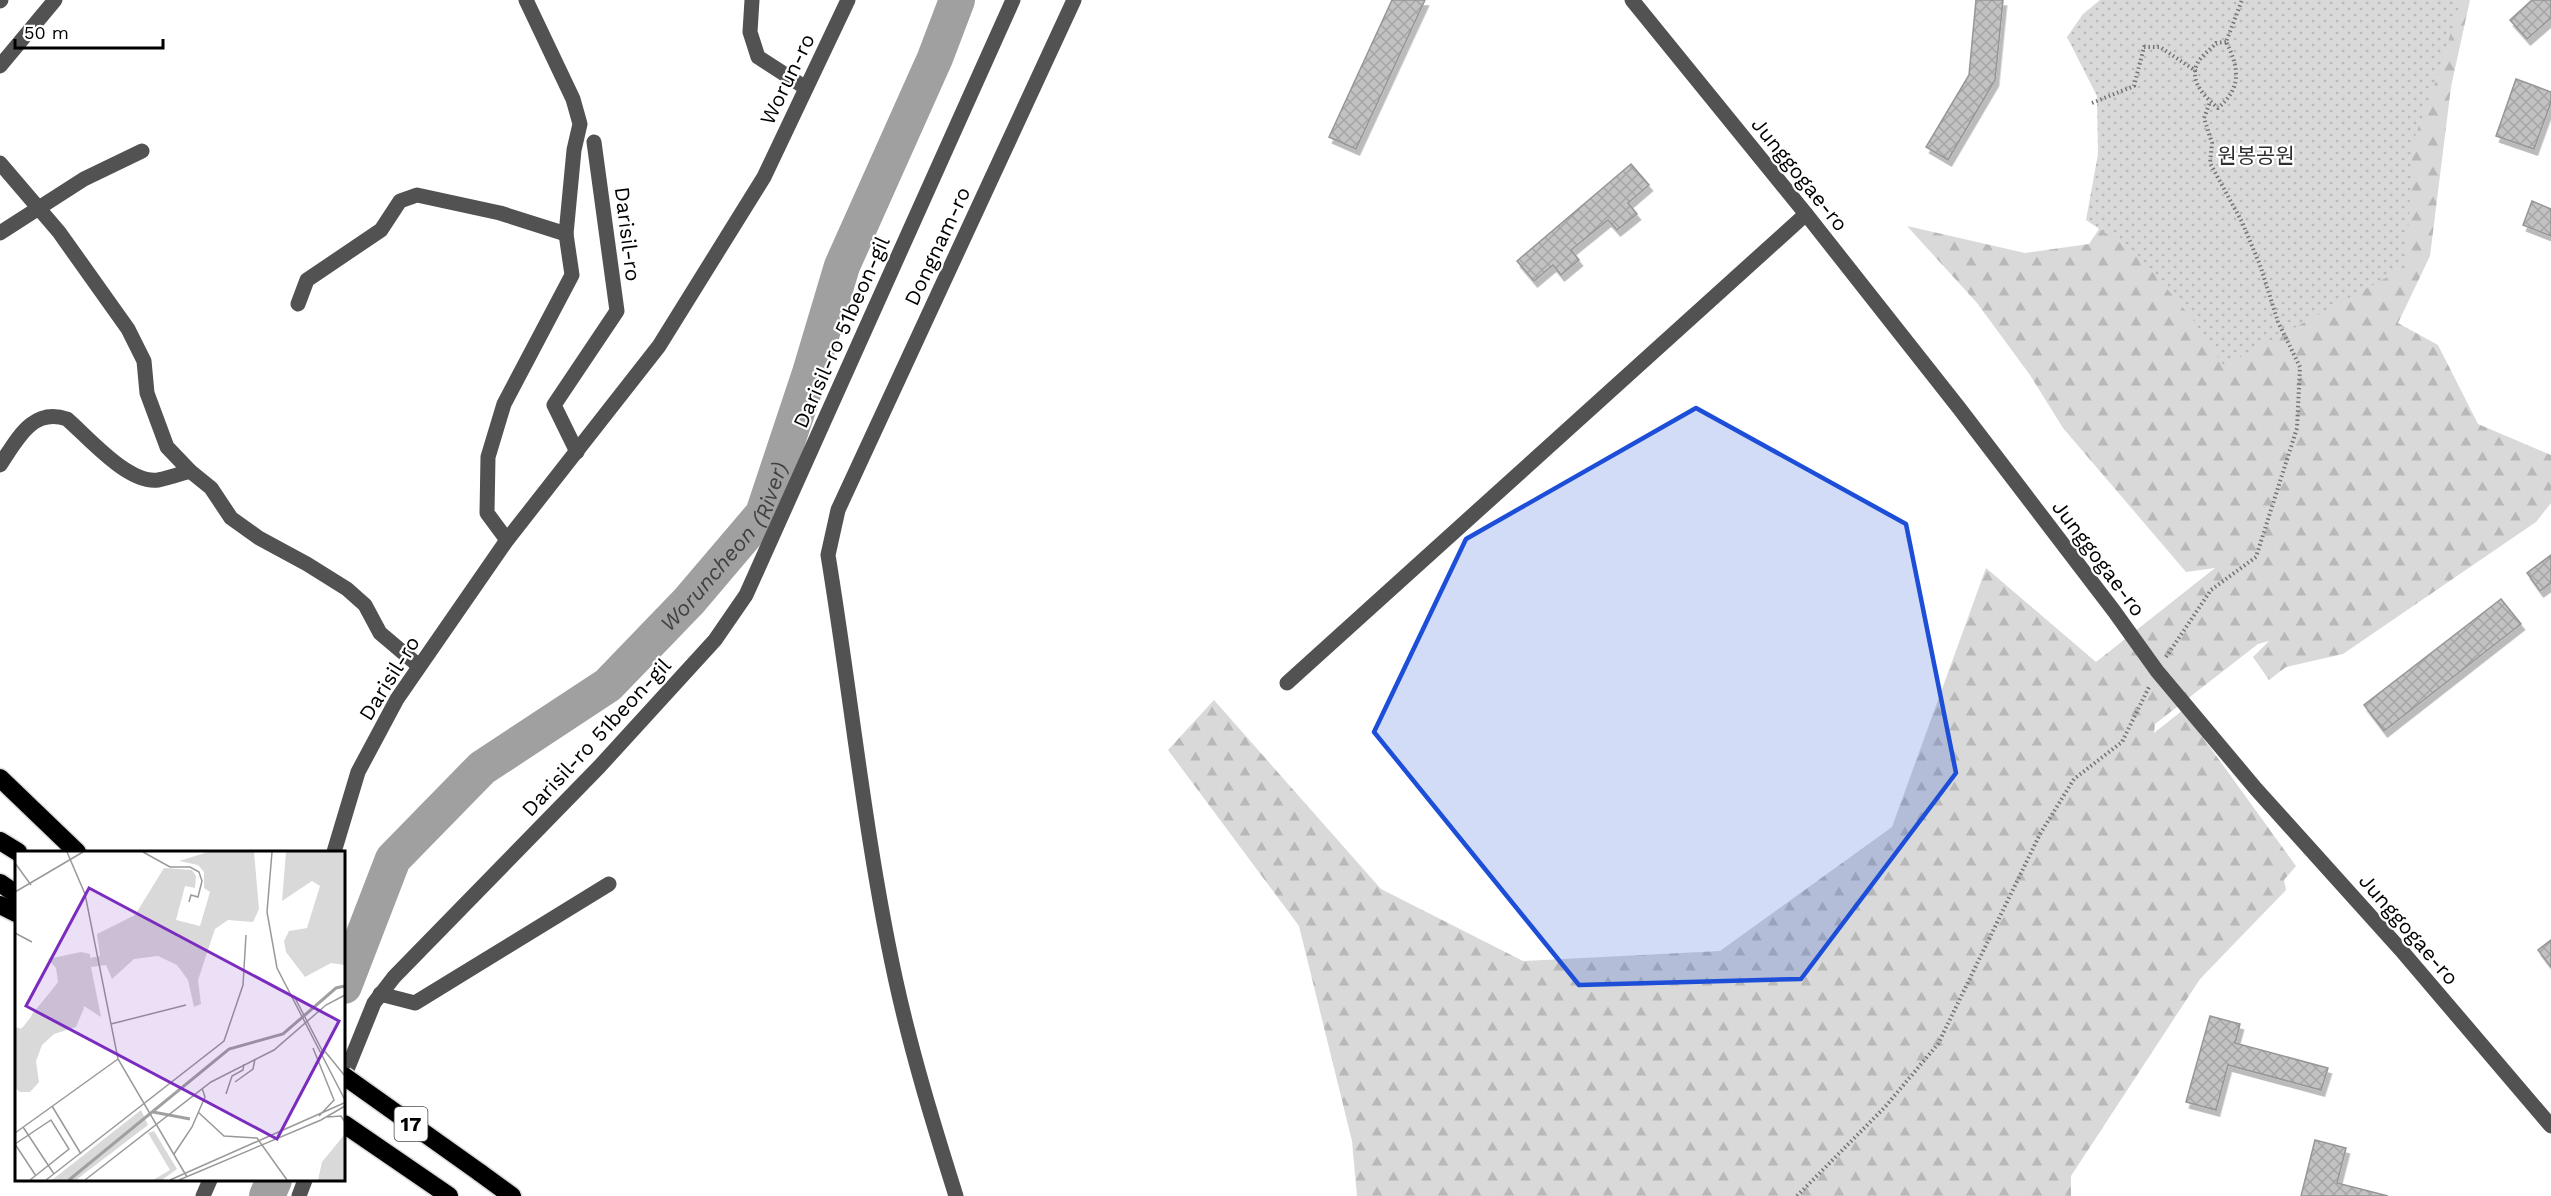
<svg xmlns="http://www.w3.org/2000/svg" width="2551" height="1196" font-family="'Work Sans','Noto Sans KR',sans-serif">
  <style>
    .forest { fill: url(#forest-firs) }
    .park { fill: url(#park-dots) }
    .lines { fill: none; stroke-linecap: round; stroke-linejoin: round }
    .river { stroke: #a0a0a0; stroke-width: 36 }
    .building { fill: url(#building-cross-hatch); stroke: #969696; stroke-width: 1.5; filter: url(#shadow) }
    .highway-casing { stroke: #dbdbdb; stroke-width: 21 }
    .path { stroke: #747474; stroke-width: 4; stroke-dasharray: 1.5 3; stroke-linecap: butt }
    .minor { stroke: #525252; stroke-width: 15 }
    .highway { stroke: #000; stroke-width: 18 }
    .highway-bridge-casing { stroke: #dbdbdb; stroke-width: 21; stroke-linecap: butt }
    .highway-bridge { stroke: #000; stroke-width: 18 }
    .marked { fill: #1d4ed8; fill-opacity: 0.2; stroke: #1d4ed8; stroke-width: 4.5; stroke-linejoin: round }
    .labels { text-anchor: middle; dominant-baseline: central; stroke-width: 4.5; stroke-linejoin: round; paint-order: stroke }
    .shield { fill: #fff; stroke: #4c4c4c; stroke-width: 1.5 }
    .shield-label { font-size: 20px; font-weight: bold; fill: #000 }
    .street-label { font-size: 21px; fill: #000; stroke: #fff }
    .park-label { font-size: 21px; fill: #303030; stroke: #fff }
    .water-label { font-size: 22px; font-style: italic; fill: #414141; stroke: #fff }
    .inset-river { fill: none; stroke: #a0a0a0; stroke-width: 3 }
    .inset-road { fill: none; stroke: #999; stroke-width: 1.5 }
    .view { fill: #7b2cbf; fill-opacity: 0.15; stroke: #7b2cbf; stroke-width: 3 }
    .inset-edge { fill: none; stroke: #000; stroke-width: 3 }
  </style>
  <defs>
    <pattern id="forest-firs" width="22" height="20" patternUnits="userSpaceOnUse" patternTransform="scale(1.5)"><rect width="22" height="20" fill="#d9d9d9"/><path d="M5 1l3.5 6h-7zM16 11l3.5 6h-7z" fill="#b8b8b8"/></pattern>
    <pattern id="park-dots" width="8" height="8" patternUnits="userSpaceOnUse" patternTransform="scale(1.5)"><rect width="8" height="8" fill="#d9d9d9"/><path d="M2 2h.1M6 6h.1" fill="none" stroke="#b8b8b8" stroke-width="1.8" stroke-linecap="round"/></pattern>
    <pattern id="building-cross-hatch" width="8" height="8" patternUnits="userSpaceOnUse" patternTransform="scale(1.5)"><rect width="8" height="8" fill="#c2c2c2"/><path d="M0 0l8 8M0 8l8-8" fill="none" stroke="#a5a5a5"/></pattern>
    <filter id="shadow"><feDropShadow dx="3.5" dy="6" stdDeviation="0" flood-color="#0004"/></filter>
  </defs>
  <rect width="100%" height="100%" fill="#fff"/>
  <!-- forest -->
  <polygon class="forest" points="2196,0 2470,0 2451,87 2430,256 2398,323 2438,345 2478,424 2551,455 2551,503 2536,522 2343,654 2286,667 2269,680 2253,657 2269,641 2258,644 2155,724 2154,733 2183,710 2296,866 2284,880 2286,890 2200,979 2071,1176 2071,1196 1357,1196 1352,1141 1299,926 1168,750 1214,700 1381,889 1523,961 1720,951 1892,827 1986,568 2096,662 2215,568 2186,572 2063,428 2030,375 1977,303 1907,226 2025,253 2089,244 2154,146"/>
  <!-- park -->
  <polygon class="park" points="2100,0 2461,0 2437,78 2413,142 2406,267 2224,366 2191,317 2137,254 2086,220 2098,154 2097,96 2067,37 2083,14"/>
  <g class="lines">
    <!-- river -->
    <g class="river">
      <path id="s1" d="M344,986L393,859L482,768L608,685L689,601L763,514L810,373L842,266L935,58L957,0"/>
      <polyline points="267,1196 274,1180"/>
    </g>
  </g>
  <!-- building -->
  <g class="building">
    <polygon points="1392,0 1425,0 1356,149 1329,137"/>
    <polygon points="1976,0 2003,0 1995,80 1948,160 1926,147 1969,75"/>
    <polygon points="2532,0 2551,0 2551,18 2527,39 2510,20"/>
    <polygon points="2516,79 2551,92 2551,102 2534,149 2496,136"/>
    <polygon points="1631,164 1649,185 1628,203 1637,214 1617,230 1608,220 1571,250 1579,260 1561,275 1553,265 1534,281 1517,261"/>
    <polygon points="2532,201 2551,209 2551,236 2523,225"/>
    <polygon points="2551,555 2551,583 2540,591 2527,573"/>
    <polygon points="2501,599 2521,624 2384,731 2364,705"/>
    <polygon points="2551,940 2551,967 2538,950"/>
    <polygon points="2210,1016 2240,1024 2235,1043 2328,1068 2321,1090 2228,1065 2216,1110 2186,1102"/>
    <polygon points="2315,1140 2346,1148 2337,1183 2388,1196 2301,1196"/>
  </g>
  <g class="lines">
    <!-- highway casing -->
    <g class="highway-casing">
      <g id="highway">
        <polyline points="0,778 77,852"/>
        <polyline points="0,841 18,852"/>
        <polyline points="0,883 16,894"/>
        <polyline points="0,905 16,913"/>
        <polyline points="344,1124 449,1196"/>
        <polyline points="479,1172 512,1196"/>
      </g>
    </g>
    <!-- path -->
    <g class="path">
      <path d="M2226,42L2216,43C2211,49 2200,57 2197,64C2189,82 2206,98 2218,108C2241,89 2240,68 2226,42L2242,0"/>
      <polyline points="2092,103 2134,86 2144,47 2160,47 2196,71"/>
      <polyline points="2166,657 2211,590 2256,557 2297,428 2300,367 2278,322 2260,265 2242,222 2210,163 2212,143 2204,118 2210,102"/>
      <polyline points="1797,1196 1885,1107 1938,1044 2040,834 2074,779 2122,742 2149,687"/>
    </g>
    <!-- minor -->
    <g class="minor">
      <polyline points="752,0 750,32 758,57 806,88"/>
      <polyline points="1632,0 1806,214 1959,408 2114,611 2157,671 2256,789 2401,950 2551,1126"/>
      <polyline points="0,1 1,0"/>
      <polyline points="0,66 55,0"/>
      <polyline points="0,163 59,232 128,329 144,361 147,393 167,447 190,471 211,488 231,518 259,538 307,564 347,589 365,605 380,633 419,666"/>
      <polyline points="0,233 84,179 142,151"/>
      <polyline points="298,304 307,280 381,230 400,201 417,195 500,213 566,234"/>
      <polyline points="577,452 554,405 617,311 594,142"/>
      <path d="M0,465C17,440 32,407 67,419C89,438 128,484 158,480C169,478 180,474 190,471"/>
      <polyline points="507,540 487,513 488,457 504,404 572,275 566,234 574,150 580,124 573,99 526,0"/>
      <polyline points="1287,683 1806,214"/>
      <polyline points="334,852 358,772 397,699 507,540 659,346 764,177 848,0"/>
      <polyline points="380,994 415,1003 609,884"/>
      <polyline points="344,1077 374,1003 394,977 599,767 715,640 746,595 1013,0"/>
      <polyline points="203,1196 210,1180"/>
      <polyline points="299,1196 305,1180"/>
      <path d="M956,1196C933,1123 911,1051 895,977C865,838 851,695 828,555L838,510L1074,0"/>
    </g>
    <!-- highway -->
    <use href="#highway" class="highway"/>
    <!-- highway-bridge casing -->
    <g class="highway-bridge-casing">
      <polyline id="highway-bridge" points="344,1076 479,1172"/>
    </g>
    <!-- highway-bridge -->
    <use href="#highway-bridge" class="highway-bridge"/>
  </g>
  <!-- marked area -->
  <path class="marked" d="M1696,408L1906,524L1956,773L1801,979L1579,985L1374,732L1466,539Z"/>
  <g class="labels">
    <!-- shield labels -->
    <rect class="shield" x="394.5" y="1107" width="33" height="34" rx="4.5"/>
    <g class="shield-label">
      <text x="411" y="1124">17</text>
    </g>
    <!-- street labels -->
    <g class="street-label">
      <text transform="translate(787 79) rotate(-64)">Worun-ro</text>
      <text transform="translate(1800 174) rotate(51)">Junggogae-ro</text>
      <text transform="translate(628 234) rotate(83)">Darisil-ro</text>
      <text transform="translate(937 246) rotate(-65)">Dongnam-ro</text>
      <text transform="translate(841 332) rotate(-66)">Darisil-ro 51beon-gil</text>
      <text transform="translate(2099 558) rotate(53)">Junggogae-ro</text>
      <text transform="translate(389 678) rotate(-58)">Darisil-ro</text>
      <text transform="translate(596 737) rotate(-47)">Darisil-ro 51beon-gil</text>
      <text transform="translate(2409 929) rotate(49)">Junggogae-ro</text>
    </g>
    <!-- park labels -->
    <g class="park-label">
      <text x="2256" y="155">원봉공원</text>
    </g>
    <!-- water labels -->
    <g class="water-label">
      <text stroke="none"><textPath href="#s1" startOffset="597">Woruncheon (River)</textPath></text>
    </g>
  </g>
  <!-- overview -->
  <g transform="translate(15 851)">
    <rect width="330" height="330" fill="#fff"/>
    <path d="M193,1H239L244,58L238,71L213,69L200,78L183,129L186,153L179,156L173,129L162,114L143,105L119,108L97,128L91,114L76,116L86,166L69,155L58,161L22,196L16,208L19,229L10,237L0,233V176L2,180L8,176L43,131L41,117L33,108L66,101L75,103V107L85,105L82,83L120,64L149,17L177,19L181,25L180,37L170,35L161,69L185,75L195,41L189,37V21L183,14L164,10ZM271,1H330V114L316,112L290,126L271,101L269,90L274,80L292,77L305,35L297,30L267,50ZM330,283V329H303L307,311Z" fill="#d9d9d9"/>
    <path d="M40,136H63L69,157L61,176L39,183L27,194L21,210L24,231L15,241H5L0,237V176L7,178L13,175L17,163ZM126,259L133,274L61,329H37ZM139,280L162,318L147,329H138L155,319L133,282Z" fill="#d9d9d9"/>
    <path class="inset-river" d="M138,261L175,268M54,329L214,198L268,183L321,137L330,135"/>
    <path class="inset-road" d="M52,1L70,43L103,208L172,326M128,1L155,16H175L184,21L187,30L183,46L176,44L174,51M257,1L252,61L262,117L330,249M0,12L16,34M0,41L68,1M0,82L17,91M279,145L309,203M96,173L171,154M298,197L319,249L304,265M308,198L330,225M220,231L238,218L240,208M211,243L217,225L228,219L229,213M37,255L66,303M183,261L209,285L242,287L272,329M312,266L326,265L330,271M8,276L39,323M0,282L103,208M0,293L36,269L54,298L15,329M0,293L21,325M159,303L177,276L190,246L187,237M31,329L209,190L228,134L231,84M70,329L196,231L259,199L311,154L330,144M155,329L329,252M164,329L306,269L330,255"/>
    <path class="view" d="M74,37L324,170L262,288L11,155Z"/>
    <rect width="330" height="330" class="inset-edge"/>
  </g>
  <!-- scale -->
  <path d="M15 39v9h148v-9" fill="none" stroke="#000000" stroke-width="3"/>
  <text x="24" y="39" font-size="18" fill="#000000" stroke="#ffffff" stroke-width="4.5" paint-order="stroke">50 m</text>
</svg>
